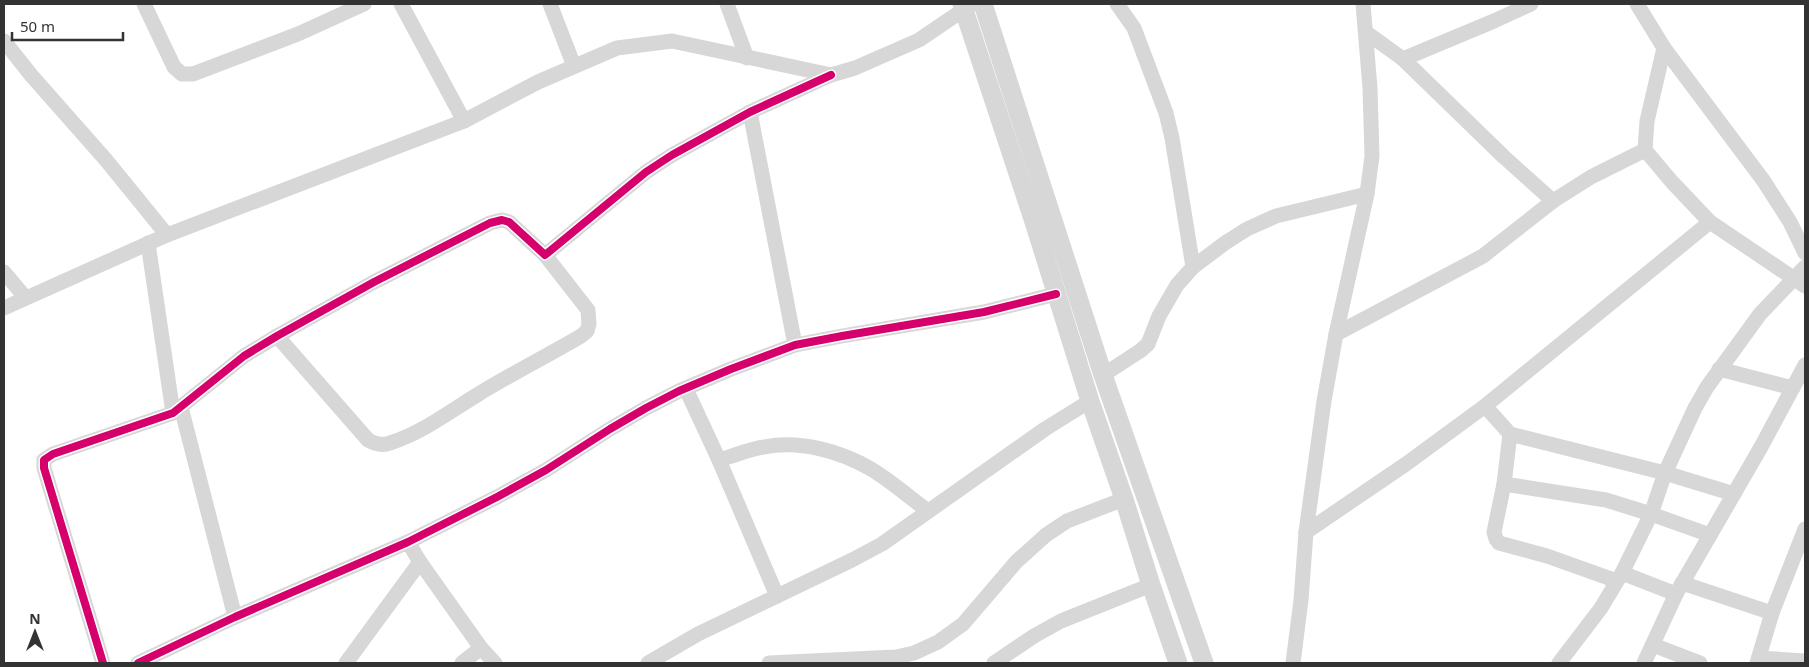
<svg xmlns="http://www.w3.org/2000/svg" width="1809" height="667" font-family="'Noto Sans',sans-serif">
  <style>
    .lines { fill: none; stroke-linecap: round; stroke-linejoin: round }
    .minor { stroke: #d7d7d7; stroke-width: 15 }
    .tertiary { stroke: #d7d7d7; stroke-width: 19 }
    .cycleway-casing { stroke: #fff; stroke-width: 11 }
    .cycleway { stroke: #d6006c; stroke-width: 8 }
  </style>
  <rect width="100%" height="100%" fill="#fff"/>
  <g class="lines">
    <!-- minor -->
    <g class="minor">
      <polyline points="144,4 174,67 182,74 193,74 298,34 364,4"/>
      <polyline points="401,4 464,121"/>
      <polyline points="550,4 574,66"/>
      <polyline points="727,4 747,58"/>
      <polyline points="1117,4 1134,28 1166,113 1172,138 1193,267"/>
      <polyline points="1637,4 1664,48 1763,180 1790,222 1805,253"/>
      <polyline points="1367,33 1403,59 1504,157 1553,201"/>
      <polyline points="4,41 31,75 106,160 167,235"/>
      <polyline points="1664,48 1647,121 1645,150 1672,182 1710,222 1805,286"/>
      <polyline points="1403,59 1494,21 1531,4"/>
      <polyline points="750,112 795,345"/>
      <polyline points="148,243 173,413"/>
      <polyline points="4,272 25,297"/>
      <polyline points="4,308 167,235 464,121 538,82 617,48 672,41 831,75 855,68 919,40 972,4"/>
      <polyline points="1336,334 1483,256 1553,201 1591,177 1645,150"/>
      <path d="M277,336L368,440C375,444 382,446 390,443C422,433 449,412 477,395C511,374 547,356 581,336L587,331L589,324L588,310L545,255"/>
      <polyline points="1719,369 1793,388"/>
      <polyline points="1103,375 1140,351 1148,344 1159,316 1177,285 1193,267 1225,243 1247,229 1276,216 1367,194"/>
      <polyline points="686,389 719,460 777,596"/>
      <polyline points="1485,406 1510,434 1665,473 1734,494"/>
      <polyline points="181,407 235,617"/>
      <polyline points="1510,434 1504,484 1494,532 1496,539 1499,543 1547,556 1617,581"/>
      <path d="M719,460C734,456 749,449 764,447C800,440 840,451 871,469C891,481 909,497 928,511"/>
      <polyline points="1504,484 1606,500 1651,514 1710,535"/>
      <polyline points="1306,532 1406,464 1485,406 1710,222"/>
      <polyline points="408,542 420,562 481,648 495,663"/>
      <polyline points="1622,573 1676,594"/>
      <polyline points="1682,583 1772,613"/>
      <polyline points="1653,645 1700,663"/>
      <polyline points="1759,658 1805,661"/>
      <polyline points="103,663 44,468 44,460 53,454 173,413 244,356 277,336 374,282 490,223 502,220 509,222 545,255 646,172 672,155 750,112 831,75"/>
      <polyline points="138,663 235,617 408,542 497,497 546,470 610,429 646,408 679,391 731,369 795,345 842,336 984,312 1056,294"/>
      <polyline points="346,663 420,562"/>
      <polyline points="462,663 481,648"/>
      <polyline points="648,663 698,634 852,560 882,544 1045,429 1090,401"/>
      <polyline points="769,663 896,657 914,653 938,642 963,624 1016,562 1046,535 1067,521 1124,499"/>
      <polyline points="994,663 1034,636 1061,621 1151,585"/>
      <polyline points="1293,663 1301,600 1306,532 1324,401 1336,334 1367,194 1372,156 1370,88 1363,4"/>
      <polyline points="1559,663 1601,608 1622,573 1651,514 1665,473 1695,408 1707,387 1760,314 1805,267"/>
      <polyline points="1644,663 1676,594 1761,447 1805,365"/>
      <polyline points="1757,663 1772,613 1805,529"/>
    </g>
    <!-- tertiary -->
    <g class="tertiary">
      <polyline points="962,4 1035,225 1090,401 1124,499 1151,585 1178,663"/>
      <polyline points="983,4 1103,375 1204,663"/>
    </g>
    <!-- cycleway casing -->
    <g class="cycleway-casing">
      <g id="cycleway">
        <polyline points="103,663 44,468 44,460 53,454 173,413 244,356 277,336 374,282 490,223 502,220 509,222 545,255 646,172 672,155 750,112 831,75"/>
        <polyline points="138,663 235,617 408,542 497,497 546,470 610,429 646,408 679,391 731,369 795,345 842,336 984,312 1056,294"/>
      </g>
    </g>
    <!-- cycleway -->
    <use href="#cycleway" class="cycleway"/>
  </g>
  <!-- border -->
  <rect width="1809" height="667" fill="none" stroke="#333333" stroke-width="10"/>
  <!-- north arrow -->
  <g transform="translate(35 632)" stroke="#ffffff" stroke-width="4" paint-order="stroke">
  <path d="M0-4L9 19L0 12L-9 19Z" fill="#333333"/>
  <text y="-8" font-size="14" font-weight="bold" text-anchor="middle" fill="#333333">N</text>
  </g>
  <!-- scale -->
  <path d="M12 32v8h111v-8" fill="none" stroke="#333333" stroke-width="2.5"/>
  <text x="20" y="32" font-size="15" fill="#333333" stroke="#ffffff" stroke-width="4" paint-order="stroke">50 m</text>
</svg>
